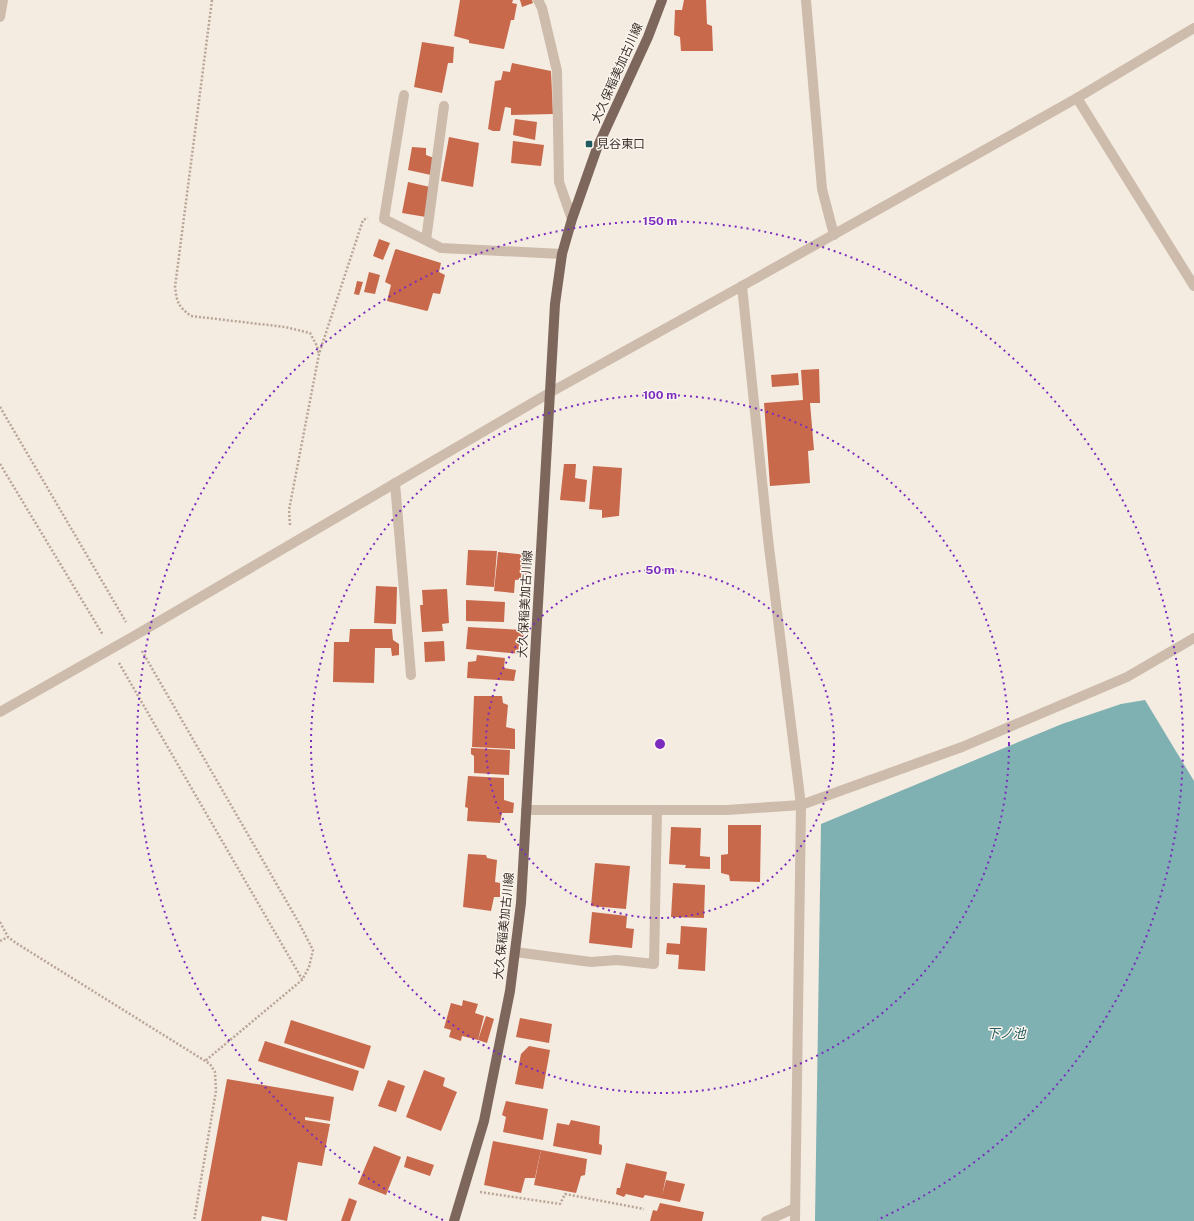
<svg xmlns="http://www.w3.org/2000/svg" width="1194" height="1221" font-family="'Public Sans','Noto Sans JP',sans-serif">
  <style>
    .water { fill: #7fb0b2 }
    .building { fill: #c8694b }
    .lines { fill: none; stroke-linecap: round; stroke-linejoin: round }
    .path { stroke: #b9a596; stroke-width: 2.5; stroke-dasharray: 2 2; stroke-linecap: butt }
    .minor { stroke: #cdbbac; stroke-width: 10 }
    .major { stroke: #7d675c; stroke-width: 10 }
    .ring { fill: none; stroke: #7b2cbf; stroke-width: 2; stroke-dasharray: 2 4 }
    .poi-dot { fill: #1f5a5e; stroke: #fbf5ee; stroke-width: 1.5 }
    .labels { text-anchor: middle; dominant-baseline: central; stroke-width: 3; stroke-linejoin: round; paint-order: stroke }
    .street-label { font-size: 12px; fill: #3b302b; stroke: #fbf5ee }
    .poi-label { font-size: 12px; fill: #3b302b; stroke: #fbf5ee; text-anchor: start }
    .water-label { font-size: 13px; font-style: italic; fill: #1f5a5e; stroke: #fbf5ee }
    .centre { fill: #7b2cbf; stroke: #fbf5ee; stroke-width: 2 }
    .ring-label { font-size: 12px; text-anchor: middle; font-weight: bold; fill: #7b2cbf; stroke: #fbf5ee; stroke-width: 3; stroke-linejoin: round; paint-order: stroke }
  </style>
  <rect width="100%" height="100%" fill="#f4ebe1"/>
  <!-- water -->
  <polygon class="water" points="1145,700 1194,781 1194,1221 815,1221 821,824 1062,724 1121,704"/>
  <!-- building -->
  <g class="building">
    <polygon points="460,0 513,0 512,3 517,4 514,20 511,20 504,49 469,43 469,40 454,36"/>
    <polygon points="520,0 532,0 533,3 522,7"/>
    <polygon points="684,0 706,0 707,24 712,26 713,51 681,51 680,37 674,35 675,10 682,10"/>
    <polygon points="422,42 454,47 453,63 448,63 442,93 414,87"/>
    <polygon points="512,63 551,71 553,114 511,115 511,108 505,107 500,131 493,131 488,129 495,81 501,80 503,71 510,72"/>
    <polygon points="515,119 537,122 535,140 513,135"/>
    <polygon points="449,137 479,143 473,187 441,181"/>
    <polygon points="513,141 544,145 541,166 511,163"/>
    <polygon points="412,147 426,148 426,155 434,158 431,175 408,170"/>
    <polygon points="408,182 430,187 426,217 402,213"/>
    <polygon points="379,239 390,243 383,260 373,256"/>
    <polygon points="396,249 441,263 439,272 445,275 440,294 433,293 428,310 427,311 387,301 391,285 385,282 395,250"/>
    <polygon points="369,272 380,275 375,294 364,292"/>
    <polygon points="357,281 363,282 359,295 354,294"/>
    <polygon points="819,369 820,403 810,403 814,450 808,451 810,483 770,486 764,403 803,400 801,370"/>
    <polygon points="798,373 799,385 772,387 771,375"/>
    <polygon points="564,464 576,464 575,478 587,480 585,502 560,500"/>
    <polygon points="593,466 622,468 619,516 618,516 602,518 602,510 589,509"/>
    <polygon points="468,550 497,551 494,587 466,585"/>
    <polygon points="498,552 527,555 526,579 515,580 514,593 494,591"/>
    <polygon points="376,586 397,587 396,624 374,623"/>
    <polygon points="447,589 449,623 442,624 443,631 422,632 420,605 423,605 422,590"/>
    <polygon points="466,600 505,602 504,622 466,621"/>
    <polygon points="468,627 524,630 522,654 466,649"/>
    <polygon points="350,629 392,629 393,640 399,644 399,655 392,656 391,648 375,648 374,683 333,682 334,642 349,642"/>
    <polygon points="444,641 445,661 425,662 424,642"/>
    <polygon points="477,655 505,658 504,668 516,670 514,681 467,678 468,662 476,661"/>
    <polygon points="474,696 502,696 503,703 508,705 506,727 515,729 515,749 472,747"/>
    <polygon points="471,748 510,750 509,775 474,773 474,756 471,754"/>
    <polygon points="468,776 504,778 504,800 514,803 513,813 502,813 500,823 467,821 468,808 465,807"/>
    <polygon points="728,825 761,825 760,882 730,881 729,875 721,873 721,855 728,854"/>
    <polygon points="671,827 701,828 700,856 710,857 710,869 685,868 686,865 669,864"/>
    <polygon points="468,854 486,855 487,858 497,860 495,882 500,883 500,897 494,897 491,911 463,907"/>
    <polygon points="595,863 630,866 626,909 591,906"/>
    <polygon points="673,883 705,885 704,918 671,917"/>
    <polygon points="592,912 627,916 626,928 634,929 632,948 589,943"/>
    <polygon points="681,926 707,928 705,971 678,969 679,955 666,954 667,943 680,944"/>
    <polygon points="463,1000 478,1004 475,1013 484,1016 478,1040 462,1036 461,1041 449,1037 451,1030 444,1028 451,1003 462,1006"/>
    <polygon points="486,1016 494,1019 487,1043 478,1040"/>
    <polygon points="520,1018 552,1024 549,1043 516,1037"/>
    <polygon points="291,1020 371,1046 364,1069 284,1043"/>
    <polygon points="265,1041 359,1071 353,1091 258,1061"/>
    <polygon points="529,1046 550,1050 543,1089 515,1084 521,1054"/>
    <polygon points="424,1070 445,1078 443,1086 457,1092 441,1131 406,1117"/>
    <polygon points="227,1079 334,1097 330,1121 305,1117 305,1120 330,1124 322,1166 298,1162 287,1221 262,1216 261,1221 201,1221"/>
    <polygon points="388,1080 405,1086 396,1112 378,1106"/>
    <polygon points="506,1101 548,1109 543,1140 503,1132 506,1117 502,1115"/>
    <polygon points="571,1120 600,1126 599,1144 602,1145 602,1149 601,1155 553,1146 557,1123 569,1125"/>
    <polygon points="493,1141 541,1150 535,1178 525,1178 521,1193 484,1185"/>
    <polygon points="374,1146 401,1157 386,1195 358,1184"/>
    <polygon points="541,1150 587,1159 585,1175 581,1176 576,1193 534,1185"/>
    <polygon points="407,1156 434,1165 430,1176 404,1167"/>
    <polygon points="626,1163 667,1172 662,1196 666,1180 685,1184 680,1202 645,1195 643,1198 626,1194 624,1197 616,1194 617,1188 620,1188"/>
    <polygon points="349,1198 357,1201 350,1221 341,1221"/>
    <polygon points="660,1203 704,1212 702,1221 650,1221 653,1210 657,1211"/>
  </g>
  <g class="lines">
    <!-- path -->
    <g class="path">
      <path d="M212,0L175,287C177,303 178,306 191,316L285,327L310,333L317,346L319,354"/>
      <polyline points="0,407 126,622"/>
      <polyline points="0,464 103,635"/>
      <polyline points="290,525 289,510 319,354 363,220 368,218"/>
      <polyline points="142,651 299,923 313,950 309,967 302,980 205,1061"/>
      <polyline points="119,663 302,979"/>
      <polyline points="0,922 8,937 16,943 210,1064 215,1072 216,1091 194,1221"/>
      <polyline points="0,941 8,937"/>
      <polyline points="480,1192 560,1204 565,1194 644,1209"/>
    </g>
    <!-- minor -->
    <g class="minor">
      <polyline points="538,0 542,8 557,71 559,182 572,219"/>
      <polyline points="806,0 822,189 834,235"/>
      <polyline points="0,17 3,0"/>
      <polyline points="404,95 384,219 441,248 562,254"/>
      <polyline points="1077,98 1194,286"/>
      <polyline points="426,240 444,106"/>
      <polyline points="742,286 768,539 801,805 795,1221"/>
      <polyline points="395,483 411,675"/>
      <polyline points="0,712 134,636 551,392 742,286 1077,98 1194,28"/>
      <polyline points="526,810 727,810 801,805 962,747 1127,677 1194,638"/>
      <polyline points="515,952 591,962 617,960 654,964 657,810"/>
      <polyline points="766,1221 795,1208"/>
    </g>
    <!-- major -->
    <polyline class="major" points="454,1221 484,1121 510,991 521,903 555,304 562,254 572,219 597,148 648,37 662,0"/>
  </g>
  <!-- distance rings -->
  <g class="ring">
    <circle cx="660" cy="744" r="174"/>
    <circle cx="660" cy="744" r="349"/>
    <path d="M443 1220A523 523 0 1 1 877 1220"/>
  </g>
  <!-- markers -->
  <rect class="poi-dot" x="585" y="140" width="8" height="8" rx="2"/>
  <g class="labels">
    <!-- street labels -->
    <g class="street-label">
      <text transform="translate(617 73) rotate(-66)">大久保稲美加古川線</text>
      <text transform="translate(525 604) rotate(-87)">大久保稲美加古川線</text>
      <text transform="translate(504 926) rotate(-84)">大久保稲美加古川線</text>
    </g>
    <!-- poi labels -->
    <g class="poi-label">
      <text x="597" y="144">見谷東口</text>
    </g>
    <!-- water labels -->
    <g class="water-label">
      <text x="1006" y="1033">下ノ池</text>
    </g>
  </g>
  <circle cx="660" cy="744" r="6" class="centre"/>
  <g class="ring-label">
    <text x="660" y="225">150 m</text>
    <text x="660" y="399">100 m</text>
    <text x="660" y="574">50 m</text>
  </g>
</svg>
